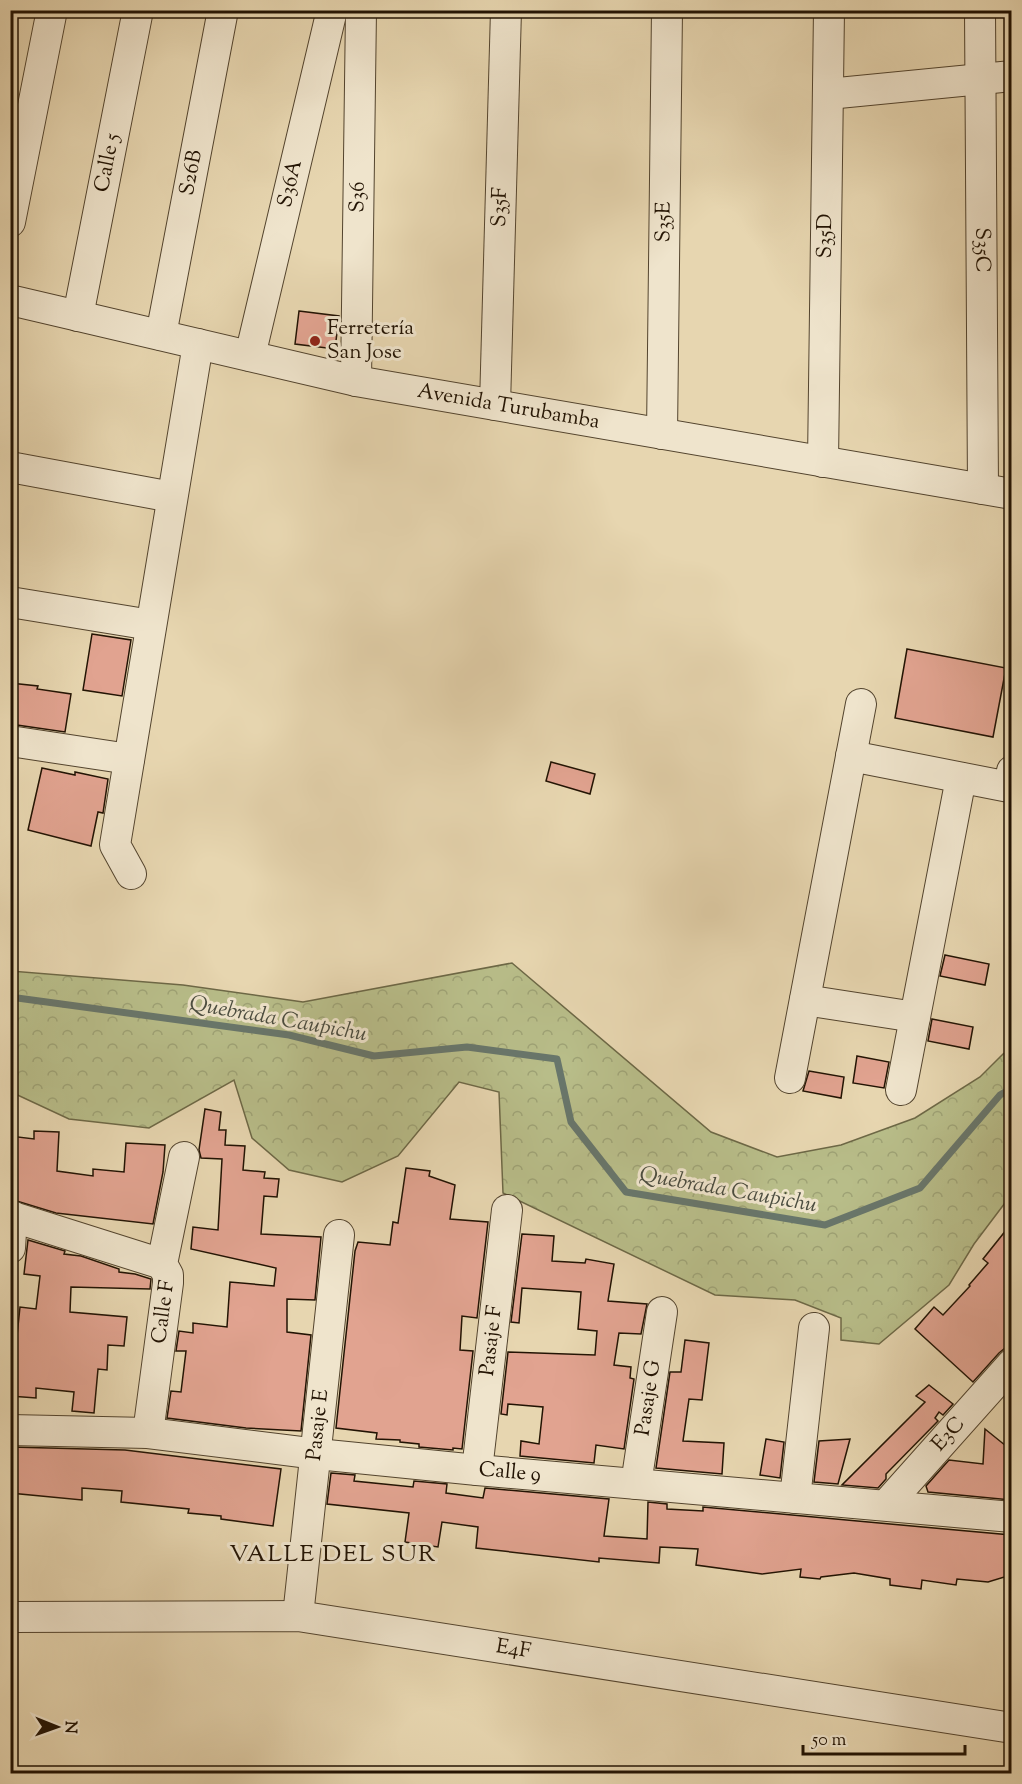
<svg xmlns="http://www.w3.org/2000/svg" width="1022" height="1784" font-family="'Sorts Mill Goudy',serif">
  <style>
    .forest { fill: url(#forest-crowns); stroke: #6d6846; stroke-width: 1.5 }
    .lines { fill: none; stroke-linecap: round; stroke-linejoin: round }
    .stream { stroke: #68766b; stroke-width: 7 }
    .building { fill: #e1a390; stroke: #221303; stroke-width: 1.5 }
    .minor-casing { stroke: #53442e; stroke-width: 32 }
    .minor { stroke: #efe4cc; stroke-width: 30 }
    .poi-dot { fill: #8f2418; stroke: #efe4cc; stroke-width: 2 }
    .labels { text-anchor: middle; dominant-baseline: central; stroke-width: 6; stroke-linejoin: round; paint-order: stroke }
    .street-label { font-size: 21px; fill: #221303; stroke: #efe4cc }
    .poi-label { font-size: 21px; fill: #221303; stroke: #efe4cc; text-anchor: start }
    .water-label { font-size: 22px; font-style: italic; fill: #4b4d40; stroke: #efe4cc }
    .quarter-label { font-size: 24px; letter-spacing: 1.5px; fill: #221303; stroke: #efe4cc }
  </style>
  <defs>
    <pattern id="forest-crowns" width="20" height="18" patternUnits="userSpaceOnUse" patternTransform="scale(1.5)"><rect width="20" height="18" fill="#b8bd89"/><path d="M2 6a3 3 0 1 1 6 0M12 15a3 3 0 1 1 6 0" fill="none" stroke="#9ea275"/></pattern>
  </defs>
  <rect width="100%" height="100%" fill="#e7d6b0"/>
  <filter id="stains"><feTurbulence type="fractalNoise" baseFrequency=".00333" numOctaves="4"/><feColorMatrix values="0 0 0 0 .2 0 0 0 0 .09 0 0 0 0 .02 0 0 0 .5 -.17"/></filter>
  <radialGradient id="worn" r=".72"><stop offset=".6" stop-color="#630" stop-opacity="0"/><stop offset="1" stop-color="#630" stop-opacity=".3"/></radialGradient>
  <!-- forest -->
  <polygon class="forest" points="512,963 711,1132 777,1157 841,1145 915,1118 980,1077 1003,1054 1011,1048 1011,1195 974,1244 949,1285 879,1344 841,1340 841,1318 795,1300 715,1295 503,1193 499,1092 459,1082 398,1156 342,1182 289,1170 252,1138 234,1080 149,1128 69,1119 11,1092 11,971 183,985 303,1002"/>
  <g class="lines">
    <!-- stream -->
    <polyline class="stream" points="10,997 289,1035 374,1056 467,1047 557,1059 571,1122 626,1192 825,1225 920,1188 1000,1095 1012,1088"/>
  </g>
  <!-- building -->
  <g class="building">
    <polygon points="299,311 339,316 335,349 295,344"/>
    <polygon points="92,634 131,640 122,696 83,690"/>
    <polygon points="907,649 1006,668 993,737 895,718"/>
    <polygon points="10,683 38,686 37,689 71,694 65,732 10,724"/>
    <polygon points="551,762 595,774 590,794 546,781"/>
    <polygon points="42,768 75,775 75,772 108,779 103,813 98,812 91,846 28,830"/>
    <polygon points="945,955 989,964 985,985 940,976"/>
    <polygon points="932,1019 973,1027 969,1049 928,1041"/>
    <polygon points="857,1056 889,1062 884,1088 853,1083"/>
    <polygon points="809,1071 844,1077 841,1098 803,1091"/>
    <polygon points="205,1109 221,1112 219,1130 226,1130 225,1145 245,1146 243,1170 265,1172 264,1178 279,1179 277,1197 264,1196 261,1234 321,1237 315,1300 287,1299 287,1332 311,1335 301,1431 246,1428 167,1418 171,1391 181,1392 186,1351 176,1351 179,1331 193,1333 193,1323 227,1327 230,1282 274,1286 276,1268 191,1249 193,1227 218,1230 222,1159 201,1158 199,1150"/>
    <polygon points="34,1131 59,1132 57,1171 93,1176 93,1169 124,1172 126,1143 165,1145 163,1172 153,1224 56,1213 10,1199 10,1136 34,1139"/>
    <polygon points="406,1168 430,1171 429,1176 455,1185 450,1219 488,1222 477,1318 462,1316 460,1350 473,1351 462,1449 453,1448 453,1450 419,1447 419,1444 400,1442 400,1440 376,1439 377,1433 336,1428 355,1251 358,1242 390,1245 393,1222 398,1223"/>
    <polygon points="1011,1224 1011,1343 999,1353 973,1382 915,1329 934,1307 943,1315 970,1286 969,1285 988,1263 983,1259"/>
    <polygon points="522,1234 554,1236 552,1261 585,1263 586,1259 614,1264 608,1301 647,1304 641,1334 619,1333 614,1365 631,1367 630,1378 634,1379 624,1449 596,1445 594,1463 520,1456 521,1441 539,1444 543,1407 508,1404 507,1415 501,1414 508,1352 595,1355 597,1331 578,1329 581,1292 522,1288 519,1323 511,1322"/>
    <polygon points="28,1240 65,1251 64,1254 81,1256 119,1269 119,1272 135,1274 151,1279 150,1289 71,1287 70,1312 127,1317 124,1346 108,1345 107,1370 98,1369 94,1413 72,1411 74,1392 36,1388 36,1398 10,1396 10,1365 14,1365 20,1307 36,1309 40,1276 24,1274"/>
    <polygon points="685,1340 709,1343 702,1400 689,1399 683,1441 724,1443 722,1474 656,1468 670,1372 681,1372"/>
    <polygon points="929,1385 953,1404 943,1415 939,1412 935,1418 938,1421 886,1474 886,1479 878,1488 842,1485 925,1402 916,1396"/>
    <polygon points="985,1429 1011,1450 1011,1500 928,1492 926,1486 949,1460 983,1464"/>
    <polygon points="766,1439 784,1442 780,1478 760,1475"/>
    <polygon points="850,1439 838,1484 814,1482 819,1441"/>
    <polygon points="10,1447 125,1450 281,1469 273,1526 221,1519 221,1516 188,1513 189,1509 121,1502 122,1491 82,1488 82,1500 10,1493"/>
    <polygon points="331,1473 355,1475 354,1481 413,1487 414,1481 447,1484 446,1493 483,1498 485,1488 609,1499 604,1536 647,1539 648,1502 667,1504 667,1509 703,1511 703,1507 1011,1535 1011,1575 988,1582 957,1579 956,1585 922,1580 921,1589 890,1585 890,1579 854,1573 821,1577 820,1579 800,1577 801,1569 762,1574 696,1565 698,1549 660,1547 659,1563 599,1558 599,1562 476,1548 478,1527 442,1522 438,1547 405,1542 409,1513 327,1504"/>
  </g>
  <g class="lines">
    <!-- minor casing -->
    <g class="minor-casing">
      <g id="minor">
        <path id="s1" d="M980,10L983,489"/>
        <polyline points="828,94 1012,76"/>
        <polyline points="10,222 52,10"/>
        <path id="s2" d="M10,300L356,381L1012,494"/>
        <path id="s3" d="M78,316L138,10"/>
        <path id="s4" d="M161,335L223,10"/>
        <path id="s5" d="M250,356L332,10"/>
        <path id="s6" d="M356,381L361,10"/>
        <path id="s7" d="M495,405L506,10"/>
        <path id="s8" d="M662,434L667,10"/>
        <path id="s9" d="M823,462L829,10"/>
        <polyline points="10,467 172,497"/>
        <polyline points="10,602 151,625"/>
        <polyline points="10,741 129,759"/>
        <polyline points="851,756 1009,787 1012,771"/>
        <polyline points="131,874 115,845 198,344"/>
        <polyline points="805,1000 915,1017"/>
        <polyline points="790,1078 861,704"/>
        <polyline points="901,1090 961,778"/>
        <polyline points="10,1216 162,1264"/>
        <polyline points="10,1248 12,1216"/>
        <path id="s10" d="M10,1430L148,1433L317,1454L477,1470L1012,1517"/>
        <path id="s11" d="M148,1433L168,1283V1275L162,1264L184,1157"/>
        <path id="s12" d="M477,1470L507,1210"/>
        <path id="s13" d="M636,1484L662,1312"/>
        <polyline points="795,1498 814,1328"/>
        <path id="s14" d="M887,1504L1012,1364"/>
        <path id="s15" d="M298,1616L339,1235"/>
        <path id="s16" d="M10,1617L298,1616L1012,1728"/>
      </g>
    </g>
    <!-- minor -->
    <use href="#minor" class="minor"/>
  </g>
  <!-- markers -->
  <circle class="poi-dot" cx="315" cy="341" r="6"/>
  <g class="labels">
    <!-- street labels -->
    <g class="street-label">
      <text stroke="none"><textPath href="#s3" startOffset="156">Calle 5</textPath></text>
      <text stroke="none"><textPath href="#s4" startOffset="165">S26B</textPath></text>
      <text stroke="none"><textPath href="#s5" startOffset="177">S36A</textPath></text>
      <text stroke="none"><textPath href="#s6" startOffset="184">S36</textPath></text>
      <text stroke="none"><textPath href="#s7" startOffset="198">S35F</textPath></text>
      <text stroke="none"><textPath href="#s8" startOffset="212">S35E</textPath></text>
      <text stroke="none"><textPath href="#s9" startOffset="226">S35D</textPath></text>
      <text stroke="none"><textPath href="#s1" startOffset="240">S35C</textPath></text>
      <text stroke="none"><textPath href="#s2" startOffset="510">Avenida Turubamba</textPath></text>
      <text stroke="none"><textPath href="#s11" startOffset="122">Calle F</textPath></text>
      <text stroke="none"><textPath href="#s12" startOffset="130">Pasaje F</textPath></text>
      <text stroke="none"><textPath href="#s13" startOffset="87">Pasaje G</textPath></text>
      <text stroke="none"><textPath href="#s15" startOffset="192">Pasaje E</textPath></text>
      <text stroke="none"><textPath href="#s14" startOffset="93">E3C</textPath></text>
      <text stroke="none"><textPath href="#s10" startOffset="502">Calle 9</textPath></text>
      <text stroke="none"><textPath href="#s16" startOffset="506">E4F</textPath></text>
    </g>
    <!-- poi labels -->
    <g class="poi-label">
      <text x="327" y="329">Ferretería<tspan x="327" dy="24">San Jose</tspan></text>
    </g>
    <!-- water labels -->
    <g class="water-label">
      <text transform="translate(278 1020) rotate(10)">Quebrada Caupichu</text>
      <text transform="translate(728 1191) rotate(10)">Quebrada Caupichu</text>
    </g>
    <!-- quarter labels -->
    <g class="quarter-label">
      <text x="333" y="1555">VALLE DEL SUR</text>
    </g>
  </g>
  <!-- margin -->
  <rect width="1022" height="1784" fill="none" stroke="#e7d6b0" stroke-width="36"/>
  <rect x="12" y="12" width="998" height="1760" fill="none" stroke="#221303" stroke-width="3"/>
  <rect x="18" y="18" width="986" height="1748" fill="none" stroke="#221303" stroke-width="1.5"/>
  <!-- north arrow -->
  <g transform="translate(57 1727) rotate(91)" stroke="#efe4cc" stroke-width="4.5" paint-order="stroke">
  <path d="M0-4.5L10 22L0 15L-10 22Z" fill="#221303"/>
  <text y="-9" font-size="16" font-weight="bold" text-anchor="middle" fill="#221303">N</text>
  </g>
  <!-- scale -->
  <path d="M803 1745v9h162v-9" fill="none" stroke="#221303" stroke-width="3"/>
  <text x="812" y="1745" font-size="18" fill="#221303" stroke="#efe4cc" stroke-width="4.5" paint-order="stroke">50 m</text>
  <rect width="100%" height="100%" filter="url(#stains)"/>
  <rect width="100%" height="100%" fill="url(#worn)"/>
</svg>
